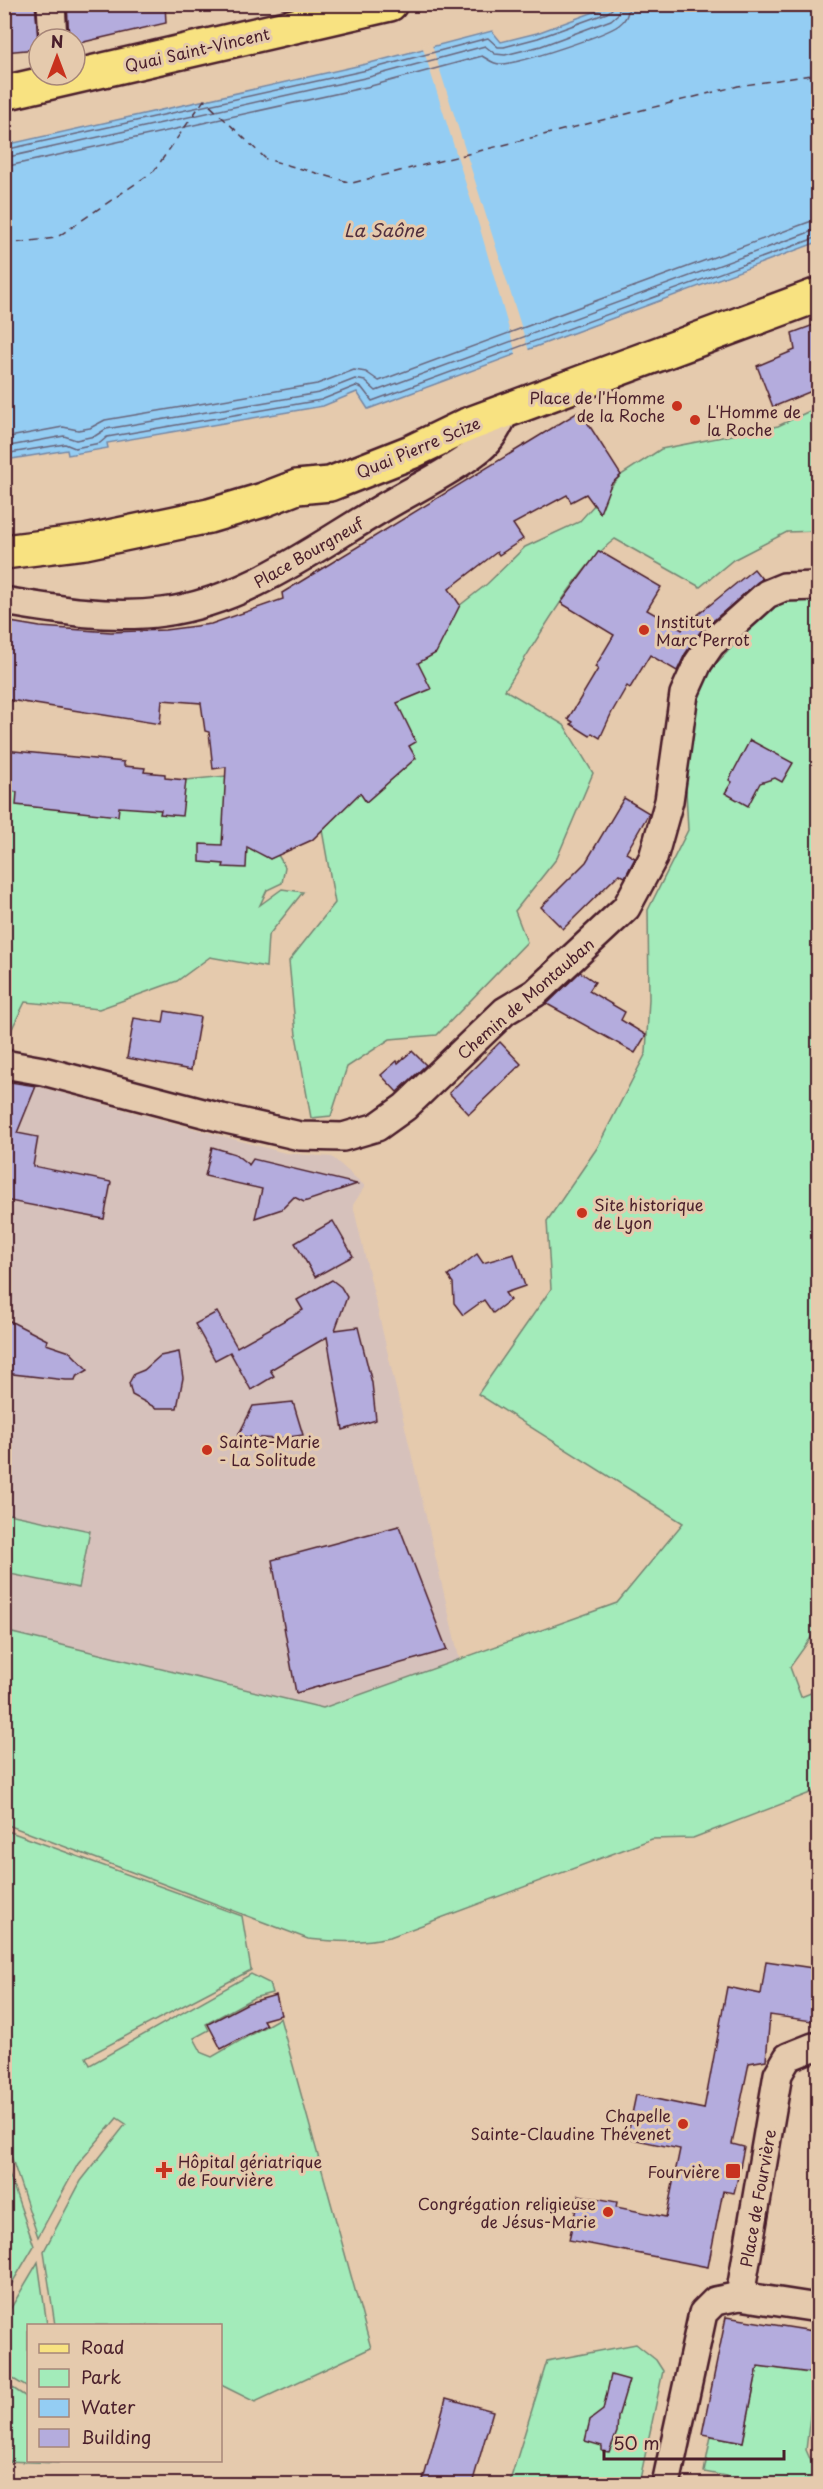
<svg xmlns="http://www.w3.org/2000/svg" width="823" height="2489" font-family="'Playpen Sans',sans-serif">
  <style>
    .built { fill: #d6c1bb }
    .green { fill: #a3ebba; stroke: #768572; stroke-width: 1.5 }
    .water { fill: #94cdf3; stroke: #7687a3; stroke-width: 1.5 }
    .pier { fill: #e5caad }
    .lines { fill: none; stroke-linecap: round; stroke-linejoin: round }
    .shore { stroke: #68657b; stroke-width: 1.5 }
    .ferry { stroke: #51303f; stroke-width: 1.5; stroke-dasharray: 8 6; stroke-linecap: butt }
    .building { fill: #b4acdd; stroke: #4a1f2b; stroke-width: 1.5 }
    .minor-casing { stroke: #4a1f2b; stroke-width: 32 }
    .major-casing { stroke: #4a1f2b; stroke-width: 38 }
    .minor { stroke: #e5caad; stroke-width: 27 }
    .major { stroke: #f8e281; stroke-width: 33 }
    .poi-dot { fill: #c8321e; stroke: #e5caad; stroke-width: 2 }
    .labels { text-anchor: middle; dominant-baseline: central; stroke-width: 6; stroke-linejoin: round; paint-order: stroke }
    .street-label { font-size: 16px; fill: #4a1f2b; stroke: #e5caad }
    .poi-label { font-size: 16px; fill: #4a1f2b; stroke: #e5caad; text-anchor: start }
    .water-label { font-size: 18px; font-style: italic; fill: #51303f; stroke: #e5caad }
  </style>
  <rect width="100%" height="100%" fill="#e5caad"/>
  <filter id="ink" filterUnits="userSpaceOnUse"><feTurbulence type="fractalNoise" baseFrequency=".0167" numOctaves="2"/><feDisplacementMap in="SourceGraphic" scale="12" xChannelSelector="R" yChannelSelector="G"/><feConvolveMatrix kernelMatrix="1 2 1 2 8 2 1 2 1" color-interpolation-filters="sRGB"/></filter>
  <g filter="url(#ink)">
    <!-- built -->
    <polygon class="built" points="4,1081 36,1086 285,1153 332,1157 365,1186 353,1205 468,1696 5,1765"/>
    <!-- green -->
    <g class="green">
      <path d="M818,407V531L787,532L733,560L700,587L615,539C575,569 534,646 505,690L564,725L593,773L557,858L515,911L527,942L437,1035L390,1039L347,1067L331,1116L311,1118L296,1035L289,961L335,903L322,830L418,663L459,606L487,584L525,547L579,522L621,475L661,449L778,426Z"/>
      <path d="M818,593V1628L790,1667L801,1697L818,1690V1790L693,1838L652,1839L390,1937C362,1943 337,1942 308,1939L5,1824L4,1631L323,1708L617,1603L683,1523L478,1394L551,1289L547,1221L597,1148L646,1053L649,999L648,910L688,830L685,770L703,678L759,618L783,597Z"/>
      <polygon points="226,776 261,854 270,859 278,855 285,867 282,883 267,890 260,905 282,889 303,892 268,936 266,967 210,957 177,981 99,1009 25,1002 5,1043 5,790 54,781 87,784 186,780"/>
      <polygon points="4,1513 90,1531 79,1588 5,1573"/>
      <polygon points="5,1830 242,1916 251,1970 86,2057 90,2065 251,1974 269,1983 272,1993 253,1998 206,2024 209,2030 194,2038 202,2053 212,2057 280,2018 371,2348 255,2402 221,2385 220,2326 55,2325 44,2251 81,2181 126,2124 117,2118 78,2164 38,2237 5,2138"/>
      <polygon points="5,2162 34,2246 5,2295 4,2295"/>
      <polygon points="38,2262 47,2325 28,2326 28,2388 5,2374 5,2318"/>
      <polygon points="636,2344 656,2360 663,2371 639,2484 509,2484 547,2361"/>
      <polygon points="758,2366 815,2374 806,2450 818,2477 818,2484 725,2484 726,2476 704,2472 711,2436 743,2442"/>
      <polygon points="5,2383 28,2398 28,2460 59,2461 58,2463 5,2461"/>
    </g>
    <!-- water -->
    <polygon class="water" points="613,5 818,5 818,242 368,409 357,392 323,406 107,443 108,448 68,455 67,450 5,460 5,145 366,64 492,31 501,42 537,33"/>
    <!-- pier -->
    <polygon class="pier" points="431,42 529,351 517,357 481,232 422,45"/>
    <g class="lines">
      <!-- shore -->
      <g class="shore">
        <polyline points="4,150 367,70 488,38 498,47 504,47 538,38 607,13 612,9 612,4"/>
        <polyline points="4,158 369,77 485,46 495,54 505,55 541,46 611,20 618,14 620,4"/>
        <path d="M4,167L371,86L482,56C489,60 495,65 503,64C521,63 606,35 619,25C626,20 629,13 629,4"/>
        <polyline points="4,438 63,427 78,430 90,428 105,420 317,384 354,370 366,372 379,381 809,222 818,220"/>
        <polyline points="4,447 64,436 76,440 95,436 106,429 319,393 355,379 365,381 376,391 818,229"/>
        <polyline points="4,454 65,444 75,448 100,443 107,437 321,400 356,386 362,388 372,401 818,237"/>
      </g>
      <!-- ferry -->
      <polyline class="ferry" points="4,244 56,238 154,171 204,100 266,159 352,183 738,86 818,74"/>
    </g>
    <!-- building -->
    <g class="building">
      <polygon points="4,4 35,4 39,45 37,49 4,52"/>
      <polygon points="67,4 165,4 166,23 75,44 75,39 69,39"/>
      <polygon points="819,323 819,388 773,407 757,366 795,350 792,333"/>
      <polygon points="580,411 621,475 611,484 600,513 586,494 571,502 567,495 513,524 523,539 499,555 497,552 449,589 460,605 436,653 418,663 431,689 397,703 416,742 409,746 416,758 366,802 360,793 312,840 270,859 247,847 246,868 223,867 224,864 200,862 200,844 222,845 226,767 213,769 209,732 205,731 201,703 162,700 160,724 4,699 4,621 40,627 111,632 165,630 211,624 283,599 282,593"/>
      <polygon points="599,551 661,587 647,610 682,630 684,626 754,569 762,579 700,632 685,654 677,671 650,655 630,688 627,686 612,712 600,738 592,733 590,736 571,724 573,722 568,719 598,669 595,667 614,635 561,603"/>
      <polygon points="750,740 793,763 782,782 775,778 760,783 748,806 725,793 732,782 729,780"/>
      <polygon points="4,750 124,762 124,766 145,768 144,772 165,774 165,778 186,780 182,816 160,814 161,810 119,807 118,816 16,805 17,792 4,790"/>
      <polygon points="624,798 649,813 626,853 635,858 625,877 619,874 563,929 541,907 586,862"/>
      <polygon points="580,972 595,982 589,991 625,1012 621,1020 646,1035 635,1053 547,1004"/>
      <polygon points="165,1011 200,1017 191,1070 127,1058 134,1018 163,1023"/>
      <polygon points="500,1042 521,1064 469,1114 449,1093"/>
      <polygon points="412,1051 426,1065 397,1092 381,1075 397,1061 398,1063"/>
      <polygon points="4,1081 36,1086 17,1133 38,1137 33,1166 111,1182 104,1219 4,1200"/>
      <polygon points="212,1147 235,1154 249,1165 253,1159 357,1184 304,1202 294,1197 282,1209 255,1218 262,1189 205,1176"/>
      <polygon points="333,1221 353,1256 315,1277 295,1243"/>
      <polygon points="477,1254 483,1263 514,1254 525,1286 505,1293 510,1300 493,1313 484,1300 463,1315 454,1303 453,1283 448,1276"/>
      <polygon points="332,1280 341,1287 347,1297 335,1330 358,1327 372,1383 376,1420 343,1430 327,1337 270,1370 274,1376 251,1390 230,1352 215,1360 195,1324 217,1312 237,1347 303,1310 297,1300"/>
      <polygon points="4,1318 47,1340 46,1344 70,1352 88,1370 76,1377 75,1380 66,1380 4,1373"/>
      <polygon points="179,1352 183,1378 177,1408 156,1408 132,1395 129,1383 134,1374 144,1370 160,1356"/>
      <polygon points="293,1402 303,1435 275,1439 238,1436 253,1406"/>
      <polygon points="399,1526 447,1650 296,1693 272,1560"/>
      <polygon points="766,1961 819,1969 819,2022 770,2015 766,2060 749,2063 732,2144 744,2147 738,2177 734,2193 723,2191 708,2267 569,2240 579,2195 617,2202 616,2207 666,2217 680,2149 627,2138 636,2095 704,2109 727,1987 761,1994"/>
      <polygon points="276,1995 281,2015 263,2020 266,2025 221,2049 208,2024 248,2003"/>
      <polygon points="726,2317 819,2332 819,2374 758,2366 743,2442 702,2434"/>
      <polygon points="611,2375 629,2380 618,2417 617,2432 609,2452 602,2451 602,2446 585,2441 590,2420 603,2410"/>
      <polygon points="446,2398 493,2411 472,2484 422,2484"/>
    </g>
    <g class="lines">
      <!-- minor casing -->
      <g class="minor-casing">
        <g id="minor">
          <polyline points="51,4 53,39"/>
          <path d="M4,601C57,610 110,619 163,612C245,601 310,551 379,510C410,491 449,473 477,451C490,442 499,426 505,411"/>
          <polyline points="4,1064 43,1071 222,1118 300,1136 343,1137 377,1127 405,1107 505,1011 535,993 626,908 653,858 669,801 684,694 698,663 711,644 767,594 784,587 818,586"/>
          <polyline points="740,2296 778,2074 788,2057 813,2047 818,2048"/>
          <polyline points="666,2484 703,2313 715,2301 740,2296 818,2308"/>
        </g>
      </g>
      <!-- major casing -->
      <g class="major-casing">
        <g id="major">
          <polyline points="4,93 390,4"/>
          <polyline points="4,552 85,542 209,516 263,500 297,487 330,484 411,452 467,425 818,295"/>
        </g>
      </g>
      <!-- minor -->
      <use href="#minor" class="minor"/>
      <!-- major -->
      <use href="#major" class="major"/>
    </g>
  </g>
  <!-- markers -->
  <g class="poi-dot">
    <circle cx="677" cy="406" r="6"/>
    <circle cx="695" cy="420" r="6"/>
    <circle cx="644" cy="630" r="6"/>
    <circle cx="582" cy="1213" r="6"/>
    <circle cx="207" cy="1450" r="6"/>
    <circle cx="683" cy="2124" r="6"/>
    <path d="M161 2161h6v6h6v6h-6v6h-6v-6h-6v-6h6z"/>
    <rect x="725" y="2163" width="16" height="16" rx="3"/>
    <circle cx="608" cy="2212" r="6"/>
  </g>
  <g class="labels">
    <!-- street labels -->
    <g class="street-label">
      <text transform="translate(197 49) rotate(-13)">Quai Saint-Vincent</text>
      <text transform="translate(418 447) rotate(-23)">Quai Pierre Scize</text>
      <text transform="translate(308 552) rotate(-30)">Place Bourgneuf</text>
      <text transform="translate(525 998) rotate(-41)">Chemin de Montauban</text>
      <text transform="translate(757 2198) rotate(-80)">Place de Fourvière</text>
    </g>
    <!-- poi labels -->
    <g class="poi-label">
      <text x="665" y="397" text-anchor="end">Place de l'Homme<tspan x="665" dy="18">de la Roche</tspan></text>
      <text x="707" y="411">L'Homme de<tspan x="707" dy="18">la Roche</tspan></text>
      <text x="656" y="621">Institut<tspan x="656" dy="18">Marc Perrot</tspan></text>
      <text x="594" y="1204">Site historique<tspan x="594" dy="18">de Lyon</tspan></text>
      <text x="219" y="1441">Sainte-Marie<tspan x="219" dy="18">- La Solitude</tspan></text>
      <text x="671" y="2115" text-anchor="end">Chapelle<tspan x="671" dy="18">Sainte-Claudine Thévenet</tspan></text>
      <text x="178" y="2161">Hôpital gériatrique<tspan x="178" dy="18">de Fourvière</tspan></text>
      <text x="720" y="2171" text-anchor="end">Fourvière</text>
      <text x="596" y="2203" text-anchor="end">Congrégation religieuse<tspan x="596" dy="18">de Jésus-Marie</tspan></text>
    </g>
    <!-- water labels -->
    <g class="water-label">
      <text x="384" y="229">La Saône</text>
    </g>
  </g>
  <!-- margin -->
  <rect width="823" height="2489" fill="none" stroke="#e5caad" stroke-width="24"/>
  <rect x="12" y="12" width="799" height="2465" fill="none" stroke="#4a1f2b" stroke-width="2" filter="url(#ink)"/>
  <!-- legend -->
  <rect x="27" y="2324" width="195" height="138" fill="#e5caad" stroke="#a78679" stroke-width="1.5"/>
  <rect x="39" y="2344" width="30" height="9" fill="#f8e281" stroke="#a78679" stroke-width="1.5"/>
  <text x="81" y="2354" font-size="18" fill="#4a1f2b">Road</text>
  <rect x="39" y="2369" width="30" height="18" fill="#a3ebba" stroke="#a78679" stroke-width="1.5"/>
  <text x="81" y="2384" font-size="18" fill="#4a1f2b">Park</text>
  <rect x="39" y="2399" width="30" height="18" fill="#94cdf3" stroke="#a78679" stroke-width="1.5"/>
  <text x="81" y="2414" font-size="18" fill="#4a1f2b">Water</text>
  <rect x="39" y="2429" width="30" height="18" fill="#b4acdd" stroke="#a78679" stroke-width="1.5"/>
  <text x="81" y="2444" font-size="18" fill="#4a1f2b">Building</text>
  <!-- north arrow -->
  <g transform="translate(57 57)"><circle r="28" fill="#e5caad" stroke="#a78679" stroke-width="1.5"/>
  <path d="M0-4.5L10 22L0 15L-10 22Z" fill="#c8321e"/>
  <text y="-9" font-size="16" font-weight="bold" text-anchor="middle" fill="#4a1f2b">N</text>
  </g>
  <!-- scale -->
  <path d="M604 2450v9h180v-9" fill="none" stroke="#4a1f2b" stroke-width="3"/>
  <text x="613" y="2450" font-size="18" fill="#4a1f2b" stroke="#e5caad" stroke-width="4.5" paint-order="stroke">50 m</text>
</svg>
